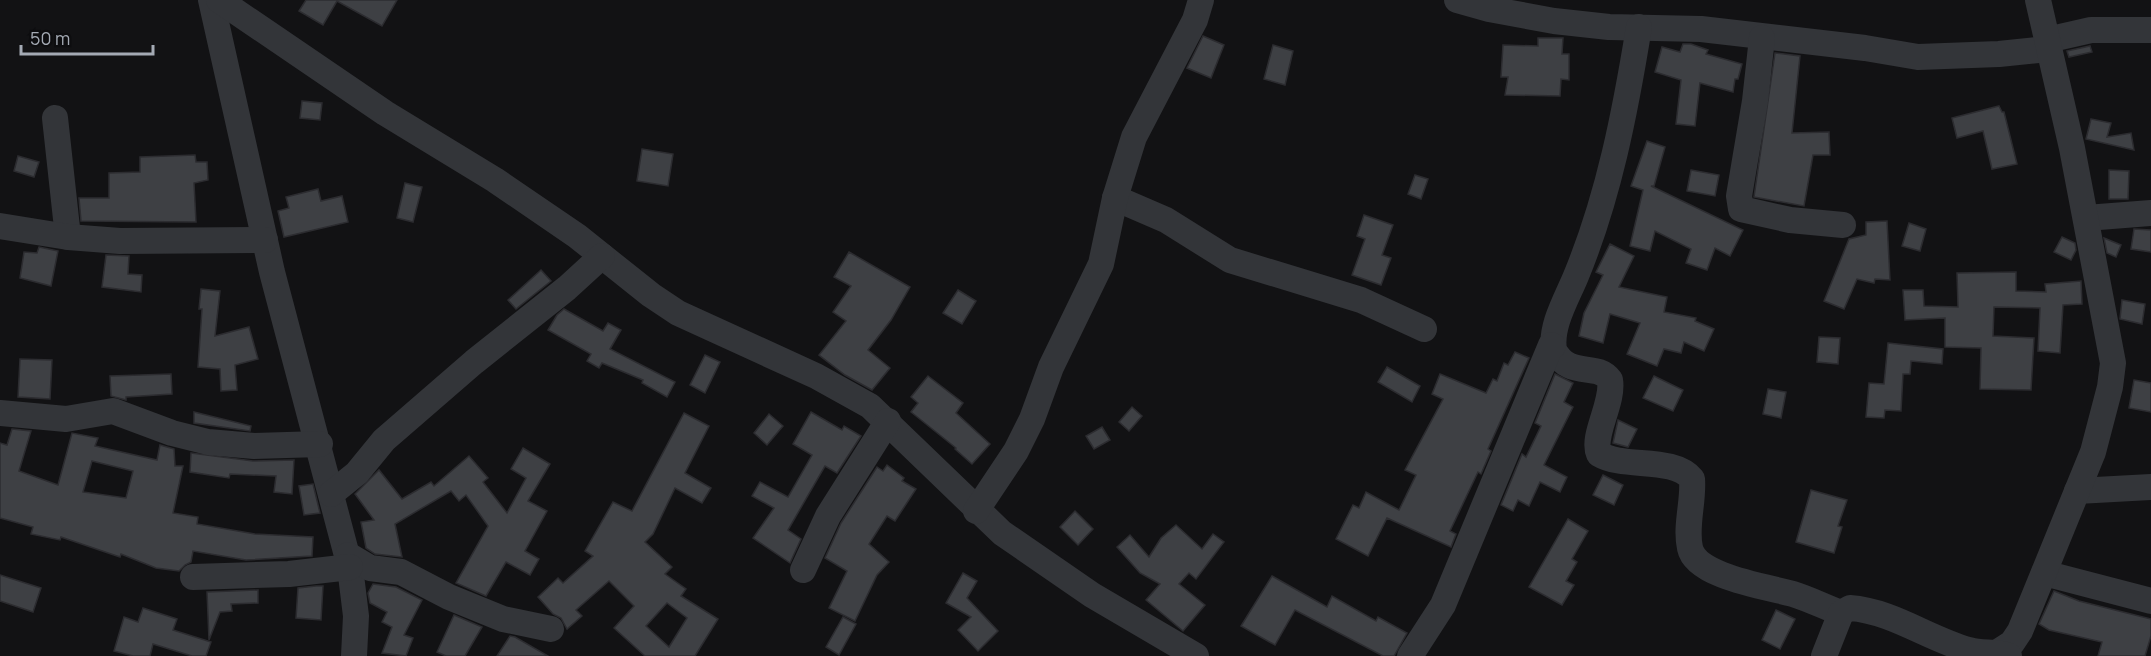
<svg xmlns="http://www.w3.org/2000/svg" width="2151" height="656" font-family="Manrope,sans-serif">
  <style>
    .building { fill: #3e4044; stroke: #2c2c30; stroke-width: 1.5; fill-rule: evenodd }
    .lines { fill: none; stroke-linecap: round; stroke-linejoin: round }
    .minor { stroke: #333539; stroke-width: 26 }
  </style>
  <rect width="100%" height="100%" fill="#121214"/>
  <!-- building -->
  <g class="building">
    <polygon points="306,0 397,0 382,26 337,1 323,25 299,11"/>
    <polygon points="1203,36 1224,45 1211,78 1187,68"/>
    <polygon points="1538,38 1563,38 1562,54 1569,54 1569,80 1561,79 1560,96 1505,95 1508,77 1501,77 1503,45 1538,46"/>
    <polygon points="1683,44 1691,44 1708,50 1706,54 1742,64 1738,79 1735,79 1733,92 1700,83 1695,126 1676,124 1681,80 1655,72 1662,47 1680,52"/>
    <polygon points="1273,45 1293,51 1285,85 1264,79"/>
    <polygon points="2090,46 2092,52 2069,57 2067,51"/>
    <polygon points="1775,53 1800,56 1792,133 1829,132 1830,155 1813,155 1804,206 1754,197"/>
    <polygon points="302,101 322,103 320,120 300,118"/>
    <polygon points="1999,106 2002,112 2004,112 2017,164 1992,169 1983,131 1957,138 1952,118"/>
    <polygon points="2091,119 2111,123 2107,137 2131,133 2134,150 2086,139"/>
    <polygon points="1647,141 1665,147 1654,186 1651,186 1743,230 1730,256 1715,248 1707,270 1686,263 1691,249 1655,231 1650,251 1630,246 1643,190 1631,186"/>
    <polygon points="642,149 673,154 668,186 637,181"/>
    <polygon points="195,155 196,162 207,162 208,180 194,183 196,222 81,221 79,198 109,198 109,173 140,172 140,157"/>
    <polygon points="18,156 39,162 34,177 14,171"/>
    <polygon points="1691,170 1719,175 1715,196 1687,191"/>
    <polygon points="2109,170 2129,171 2128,199 2109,199"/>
    <polygon points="1415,175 1428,179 1421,199 1408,194"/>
    <polygon points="405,183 422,187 413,222 397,218"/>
    <polygon points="318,189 321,201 342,196 348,222 284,237 278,211 289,208 286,197"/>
    <polygon points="1364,215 1393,225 1382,255 1391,258 1381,285 1352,275 1365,239 1357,236"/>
    <polygon points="1887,221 1890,280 1875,279 1874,283 1857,279 1844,309 1824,301 1849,239 1866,235 1866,222"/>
    <polygon points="1909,223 1926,229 1920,251 1902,246"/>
    <polygon points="2134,229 2151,230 2151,252 2131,249"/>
    <polygon points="2062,237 2075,243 2076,250 2071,260 2054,252"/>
    <polygon points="2104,238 2121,245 2116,257 2107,253"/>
    <polygon points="1610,244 1634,256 1619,287 1667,297 1664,312 1696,318 1695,321 1714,329 1704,351 1684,342 1681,353 1664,349 1657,366 1627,354 1640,323 1610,314 1603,343 1579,336 1584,313 1603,275 1596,272"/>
    <polygon points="39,247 58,251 51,286 20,278 24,252 37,253"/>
    <polygon points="849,252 910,287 891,320 868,350 890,368 872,390 845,375 819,355 846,321 833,312 851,286 834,277"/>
    <polygon points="106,255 129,256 128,274 142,275 141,292 102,287"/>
    <polygon points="541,270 551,281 516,309 508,300"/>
    <polygon points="2016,272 2016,291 2046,292 2045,284 2081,281 2082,304 2063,305 2060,353 2038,351 2040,308 1994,307 1993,336 2034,338 2031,390 1980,389 1981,348 1945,347 1945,318 1905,320 1903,290 1923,290 1924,306 1958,307 1957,273"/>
    <polygon points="201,289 220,291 215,336 249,327 258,359 235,365 237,390 221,391 220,369 198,367 202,309 199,309"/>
    <polygon points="958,290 976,301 962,324 943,313"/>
    <polygon points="2122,300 2145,304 2142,324 2120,319"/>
    <polygon points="564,309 603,331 608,323 621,330 610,349 675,382 667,397 642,383 643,380 602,363 599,368 587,361 591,354 548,330 557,315"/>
    <polygon points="1819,337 1840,338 1838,364 1817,362"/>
    <polygon points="1888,343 1943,349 1942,364 1911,361 1910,374 1903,374 1901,411 1885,410 1884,418 1866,417 1869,383 1884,384"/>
    <polygon points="1515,352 1529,358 1488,449 1491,451 1481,474 1478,472 1450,531 1456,534 1451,547 1387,518 1368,556 1336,539 1353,505 1359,508 1366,492 1399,510 1416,475 1405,470 1443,399 1432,394 1440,374 1486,393 1493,379 1497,381 1504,363 1508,365"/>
    <polygon points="705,355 720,362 705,393 690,385"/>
    <polygon points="20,359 52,360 50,399 18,397"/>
    <polygon points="1387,367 1420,386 1412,402 1378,382"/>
    <polygon points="171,374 172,394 126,397 126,400 111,396 110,376"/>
    <polygon points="1555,374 1573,383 1564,402 1573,407 1544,465 1567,477 1560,492 1540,482 1529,506 1518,500 1513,511 1501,505 1522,454 1526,457 1541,426 1535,423"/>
    <polygon points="928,376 963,403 956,413 990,444 972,464 955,449 956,448 911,412 918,403 911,397"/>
    <polygon points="1654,376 1683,390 1673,411 1643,398"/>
    <polygon points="2134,380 2151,383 2151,412 2129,408"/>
    <polygon points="1768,389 1786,392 1781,418 1763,414"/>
    <polygon points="1132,407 1142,416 1129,431 1119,422"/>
    <polygon points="194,412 251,426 250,431 194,423"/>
    <polygon points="811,412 842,430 844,426 861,436 837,473 825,466 788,530 801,539 790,563 753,538 774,508 752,496 760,482 788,497 812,455 793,444"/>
    <path d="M684,413L709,426L685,473L711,488L702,503L675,488L653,534L645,542L672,567L665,574L686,589L681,596L718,619L695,656H645L614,628L634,606L609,581L576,610L582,616L567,629L561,618L553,614L538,597L558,578L563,583L593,556L585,551L613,502L632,511ZM667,603L687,618L669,647L646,626Z"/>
    <polygon points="769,414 783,426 767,445 754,433"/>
    <polygon points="1618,420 1637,429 1628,447 1613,443"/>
    <polygon points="1102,427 1110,440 1094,449 1086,436"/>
    <path d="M12,429L31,431L19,471L58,485L72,433L98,438L95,446L157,460L160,445L174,449L175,466H183L173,513L198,517L197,524L255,534L313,537L312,556L246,560L193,551L191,562L185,565L179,571L156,568L121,554L120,557L61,537L60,540L31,534L33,527L0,518V443L7,445ZM92,461L133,471L126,498L83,492Z"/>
    <polygon points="523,448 550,464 528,501 547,511 525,551 539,559 530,575 506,562 486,596 456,583 488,526 466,495 459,501 451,491 395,524 402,557 375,554 366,548 361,522 374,520 355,494 379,470 402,499 431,482 434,486 469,456 488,478 483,482 507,513 526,478 511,469"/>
    <polygon points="191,453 253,461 294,460 292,494 274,492 276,476 230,474 229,478 190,472"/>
    <polygon points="887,465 904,478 902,481 916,489 895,521 887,516 869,544 889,562 877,575 855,621 829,608 847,571 825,558 841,523 877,467 883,471"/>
    <polygon points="1603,475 1623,485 1614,505 1593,495"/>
    <polygon points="313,484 320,513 304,515 299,486"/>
    <polygon points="1811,490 1847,500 1838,526 1842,527 1834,553 1796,542"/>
    <polygon points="1075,511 1093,529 1078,545 1060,527"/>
    <polygon points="1568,519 1588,531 1572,559 1577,562 1566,581 1574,585 1562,605 1529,587"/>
    <polygon points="1176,525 1202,549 1213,534 1224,542 1196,579 1189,573 1179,584 1205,605 1183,631 1146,600 1160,584 1140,573 1117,547 1130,535 1149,557 1161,538"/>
    <polygon points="963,573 977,581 967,598 998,631 978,651 958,630 971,617 946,603"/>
    <polygon points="0,575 41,588 33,612 0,601"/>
    <polygon points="1272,576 1327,607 1332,596 1376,621 1378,617 1407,633 1394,656 1383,656 1295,610 1275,645 1241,626"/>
    <polygon points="373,584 396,587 422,600 404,635 413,638 406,656 382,653 392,627 382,622 387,612 370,603 368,593"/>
    <polygon points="316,586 323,586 321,620 296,618 298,588"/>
    <polygon points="258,590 258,603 231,604 232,611 220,612 209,640 207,592"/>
    <polygon points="2054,591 2079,601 2151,619 2151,636 2145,656 2098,656 2102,642 2049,630 2039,624"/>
    <polygon points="143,608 177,619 173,630 211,642 206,656 192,656 153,644 150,656 133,656 114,651 124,617 138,622"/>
    <polygon points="1776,610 1795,619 1780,649 1762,640"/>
    <polygon points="454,615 482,627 465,656 446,656 437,652"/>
    <polygon points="843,617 856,624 839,655 826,647"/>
    <polygon points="510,636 515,637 548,656 497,656"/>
  </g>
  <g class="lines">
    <!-- minor -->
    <g class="minor">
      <polyline points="211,0 272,272 350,567 356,616 354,656"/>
      <polyline points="219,0 385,113 495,180 577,236 651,295 678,313 816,376 870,406 1002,533 1092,595 1196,656"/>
      <polyline points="1457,0 1489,9 1554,21 1609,27 1701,29 1865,48 1918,57 1999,54 2048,49"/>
      <path d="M1639,27C1625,113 1609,196 1576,276C1567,298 1550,326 1554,350C1570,380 1596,361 1610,380C1614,403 1591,436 1599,454C1624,469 1673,456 1692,479C1694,501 1685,526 1690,548C1696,577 1769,587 1793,594C1809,599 1825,607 1841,613"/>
      <polyline points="1762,38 1755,101 1739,196 1741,209 1790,220 1843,225"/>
      <polyline points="2047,40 2091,30 2151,30"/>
      <polyline points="55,118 68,237"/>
      <polyline points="1115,198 1166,220 1230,260 1361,300 1424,329"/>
      <polyline points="2086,218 2151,213"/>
      <polyline points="0,226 68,237 120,241 265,240"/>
      <polyline points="0,413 66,419 113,411 172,433 208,442 254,446 320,444"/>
      <polyline points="2077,491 2151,487"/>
      <polyline points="331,494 357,473 384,440 474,362 567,288 602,256"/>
      <polyline points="976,511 1016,451 1032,419 1051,367 1101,264 1115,198 1134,137 1195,20 1201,0"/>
      <polyline points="348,555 370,568 401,572 449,597 503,619 551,629"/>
      <polyline points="803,570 828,516 888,421"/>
      <polyline points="2044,573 2151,601"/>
      <polyline points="193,577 289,574 350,567"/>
      <polyline points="1998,652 2012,643 2020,631 2093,452 2110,387 2113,363 2072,148 2038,0"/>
      <polyline points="1410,656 1443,605 1551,345 1553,346"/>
      <path d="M1824,656L1841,613L1850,608C1892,611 1929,639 1969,650C1982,654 1996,651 2009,656"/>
    </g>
  </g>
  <!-- scale -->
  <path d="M21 45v9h132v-9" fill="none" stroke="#a4aab4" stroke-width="3"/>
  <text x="30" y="45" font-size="18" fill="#a4aab4" stroke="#0d0d0f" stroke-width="4.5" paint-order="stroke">50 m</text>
</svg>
